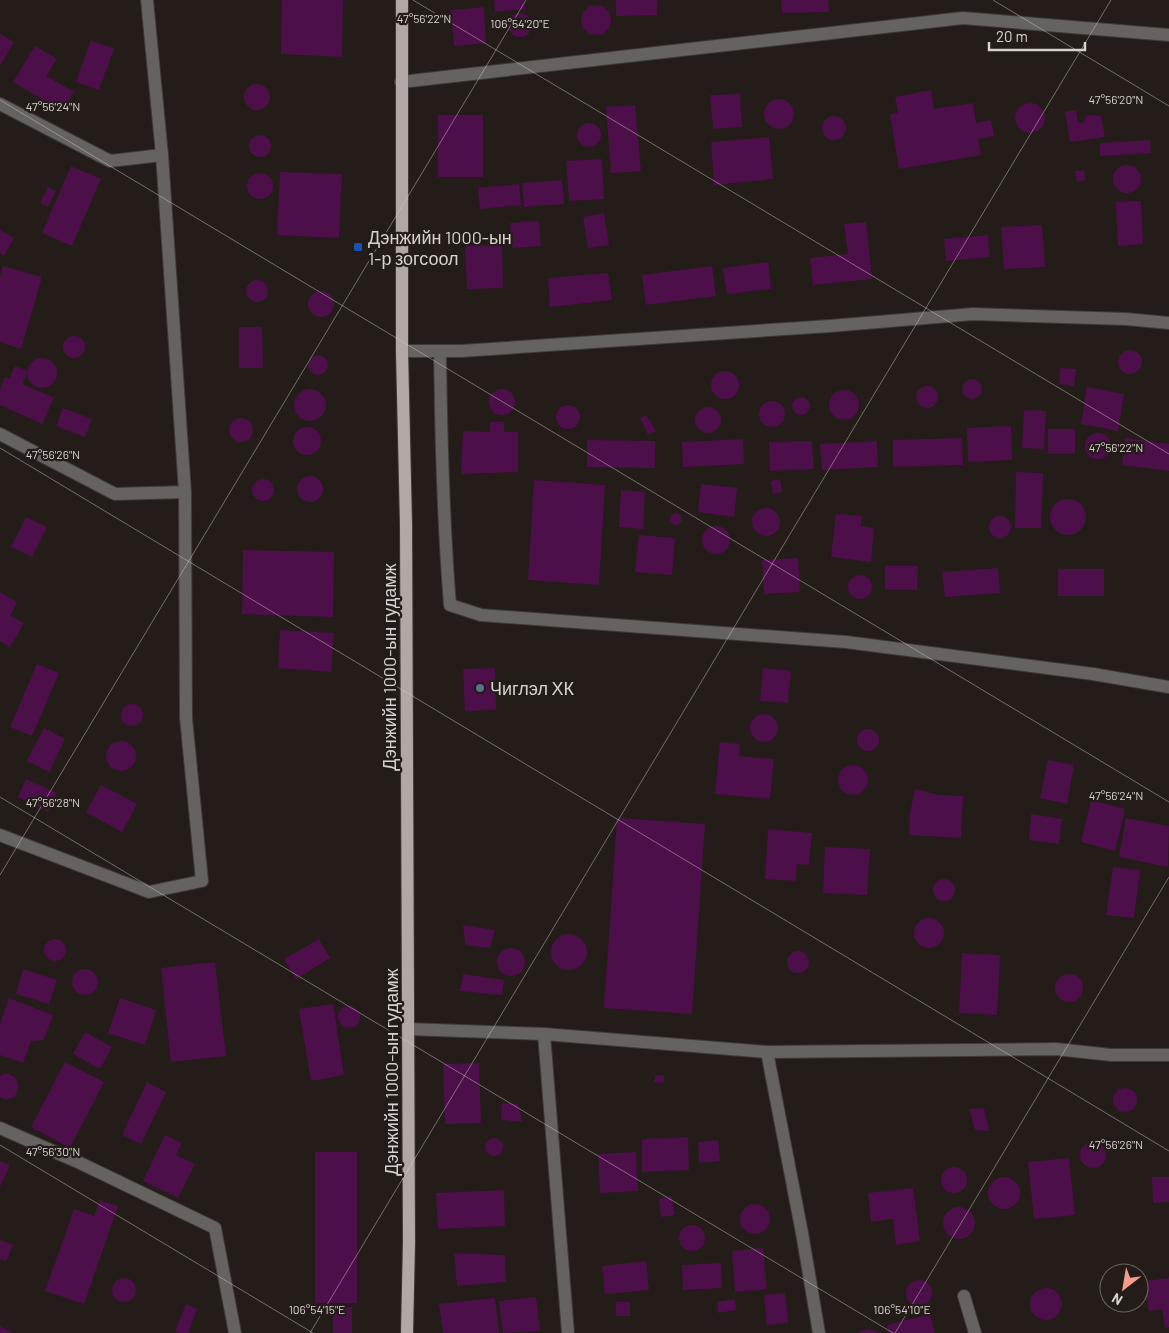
<svg xmlns="http://www.w3.org/2000/svg" width="1169" height="1333" font-family="Barlow,sans-serif">
  <style>
    .building { fill: #4d0f4a }
    .lines { fill: none; stroke-linecap: round; stroke-linejoin: round }
    .minor-casing { stroke: #403935; stroke-width: 14 }
    .major-casing { stroke: #403935; stroke-width: 14 }
    .minor { stroke: #666260; stroke-width: 12 }
    .major { stroke: #b1a7a4; stroke-width: 12 }
    .ticks { fill: none; stroke: #d7d2cf; stroke-width: 1; stroke-opacity: 0.45 }
    .transit-dot { fill: #1a4fb4; stroke: #231c18; stroke-width: 2 }
    .service-dot { fill: #5c6f8a; stroke: #231c18; stroke-width: 2 }
    .labels { text-anchor: middle; dominant-baseline: central; stroke-width: 4.5; stroke-linejoin: round; paint-order: stroke }
    .poi-label { font-size: 18px; fill: #d7d2cf; stroke: #231c18; text-anchor: start }
    .street-label { font-size: 18px; fill: #d7d2cf; stroke: #231c18 }
    .ticks-label { font-size: 12px; text-anchor: middle; fill: #d7d2cf; stroke: #231c18; stroke-width: 4.5; stroke-linejoin: round; paint-order: stroke }
  </style>
  <rect width="100%" height="100%" fill="#231c18"/>
  <!-- building -->
  <g class="building">
    <polygon points="282,0 343,0 342,57 281,54"/>
    <polygon points="494,0 524,0 525,9 495,12"/>
    <polygon points="616,0 657,0 657,15 616,16"/>
    <polygon points="781,0 828,0 829,12 782,13"/>
    <circle cx="596" cy="20" r="15"/>
    <polygon points="484,7 486,43 454,46 451,10"/>
    <circle cx="520" cy="25" r="12"/>
    <polygon points="0,34 14,42 0,66"/>
    <polygon points="91,40 114,49 99,90 76,82"/>
    <polygon points="35,46 57,59 46,76 74,92 62,111 13,82"/>
    <circle cx="257" cy="97" r="13"/>
    <polygon points="931,90 934,109 973,103 976,123 991,120 994,136 978,139 981,155 899,169 890,114 898,113 895,97"/>
    <polygon points="740,94 742,127 713,129 710,95"/>
    <circle cx="779" cy="114" r="15"/>
    <circle cx="1030" cy="118" r="15"/>
    <polygon points="635,105 641,171 611,173 606,107"/>
    <polygon points="1076,110 1078,123 1084,122 1086,115 1101,116 1105,137 1070,142 1065,112"/>
    <rect x="438" y="115" width="45" height="62"/>
    <circle cx="834" cy="128" r="12"/>
    <circle cx="589" cy="135" r="12"/>
    <circle cx="260" cy="146" r="11"/>
    <polygon points="769,137 773,179 714,185 711,142"/>
    <polygon points="1150,140 1151,153 1100,156 1100,143"/>
    <polygon points="602,159 604,199 569,201 566,161"/>
    <circle cx="1127" cy="179" r="14"/>
    <polygon points="71,166 101,179 72,246 42,233"/>
    <polygon points="1084,170 1085,180 1077,182 1075,171"/>
    <polygon points="280,172 342,174 339,238 277,235"/>
    <circle cx="260" cy="186" r="13"/>
    <polygon points="562,180 564,204 524,207 522,183"/>
    <polygon points="519,184 521,205 480,209 478,188"/>
    <polygon points="48,187 56,191 48,207 40,203"/>
    <polygon points="1141,201 1143,244 1118,246 1116,202"/>
    <polygon points="604,213 609,245 588,248 583,217"/>
    <polygon points="539,221 541,246 512,248 510,223"/>
    <polygon points="866,222 872,279 813,285 810,258 848,254 844,224"/>
    <polygon points="1042,225 1045,267 1004,269 1001,227"/>
    <polygon points="0,230 14,238 4,256 0,253"/>
    <polygon points="988,235 990,257 946,261 944,239"/>
    <polygon points="502,245 503,288 467,289 465,246"/>
    <polygon points="768,262 771,289 727,294 723,268"/>
    <polygon points="3,266 42,277 21,349 0,342 0,276"/>
    <polygon points="712,266 716,296 646,305 642,275"/>
    <polygon points="608,273 612,300 550,307 548,278"/>
    <circle cx="257" cy="291" r="11"/>
    <circle cx="321" cy="304" r="13"/>
    <polygon points="239,327 262,327 263,368 239,368"/>
    <circle cx="74" cy="347" r="11"/>
    <circle cx="1130" cy="362" r="12"/>
    <circle cx="318" cy="365" r="10"/>
    <circle cx="42" cy="373" r="15"/>
    <polygon points="15,366 28,371 22,384 54,398 42,424 0,405 0,389 5,377 9,379"/>
    <polygon points="1060,368 1076,369 1074,386 1059,384"/>
    <circle cx="725" cy="385" r="14"/>
    <circle cx="972" cy="389" r="10"/>
    <circle cx="927" cy="397" r="11"/>
    <polygon points="1087,387 1124,394 1118,431 1081,424"/>
    <circle cx="502" cy="402" r="13"/>
    <circle cx="310" cy="405" r="16"/>
    <circle cx="844" cy="405" r="15"/>
    <circle cx="801" cy="406" r="9"/>
    <circle cx="772" cy="414" r="13"/>
    <circle cx="568" cy="417" r="12"/>
    <circle cx="708" cy="420" r="13"/>
    <polygon points="63,408 92,419 85,437 56,426"/>
    <polygon points="1024,410 1046,411 1044,449 1022,448"/>
    <polygon points="646,415 656,431 648,435 640,418"/>
    <circle cx="241" cy="430" r="12"/>
    <polygon points="490,422 504,422 504,432 518,432 518,472 461,474 463,431 490,432"/>
    <polygon points="1011,426 1012,460 968,462 967,428"/>
    <circle cx="307" cy="441" r="14"/>
    <rect x="1048" y="429" width="27" height="25"/>
    <circle cx="1098" cy="446" r="13"/>
    <polygon points="962,438 963,465 893,467 893,440"/>
    <polygon points="1125,438 1169,444 1169,471 1122,465"/>
    <polygon points="743,439 744,464 683,467 682,442"/>
    <polygon points="587,440 655,441 655,468 587,467"/>
    <polygon points="812,441 814,469 770,471 769,442"/>
    <polygon points="877,441 878,467 822,470 820,444"/>
    <polygon points="1016,472 1043,473 1041,528 1015,528"/>
    <circle cx="310" cy="489" r="13"/>
    <circle cx="263" cy="490" r="11"/>
    <polygon points="780,479 782,492 773,494 771,481"/>
    <polygon points="534,480 605,485 599,585 528,580"/>
    <polygon points="701,484 737,488 734,517 698,512"/>
    <polygon points="621,490 645,492 643,529 619,527"/>
    <circle cx="1068" cy="517" r="18"/>
    <circle cx="766" cy="522" r="14"/>
    <circle cx="676" cy="519" r="6"/>
    <polygon points="836,514 862,516 861,526 874,528 871,562 831,557"/>
    <circle cx="1000" cy="527" r="11"/>
    <polygon points="26,517 47,527 32,557 11,547"/>
    <circle cx="716" cy="540" r="14"/>
    <polygon points="639,535 675,538 672,575 635,572"/>
    <polygon points="243,550 334,552 333,617 242,614"/>
    <polygon points="798,558 800,592 764,594 762,560"/>
    <polygon points="885,566 918,566 917,590 885,590"/>
    <polygon points="998,568 1000,593 945,597 942,572"/>
    <rect x="1058" y="569" width="46" height="27"/>
    <circle cx="860" cy="587" r="12"/>
    <polygon points="0,592 17,602 10,616 24,623 10,647 0,641"/>
    <polygon points="280,630 334,633 331,672 278,668"/>
    <polygon points="37,664 59,673 32,736 10,727"/>
    <polygon points="495,668 496,710 465,711 463,669"/>
    <polygon points="763,668 791,671 788,703 760,701"/>
    <circle cx="132" cy="715" r="11"/>
    <circle cx="764" cy="728" r="14"/>
    <polygon points="44,728 65,739 49,772 27,761"/>
    <circle cx="868" cy="740" r="11"/>
    <circle cx="121" cy="756" r="15"/>
    <polygon points="720,742 740,744 739,756 774,759 770,799 715,794"/>
    <polygon points="1048,760 1074,765 1067,804 1040,798"/>
    <circle cx="853" cy="780" r="15"/>
    <polygon points="26,779 57,793 48,812 18,797"/>
    <polygon points="101,785 137,804 122,832 86,812"/>
    <polygon points="915,789 939,795 963,796 961,838 909,835 910,813"/>
    <polygon points="1091,800 1125,809 1115,851 1081,842"/>
    <polygon points="1031,814 1062,819 1059,844 1029,840"/>
    <polygon points="617,818 705,824 692,1014 604,1008"/>
    <polygon points="1126,818 1169,826 1168,867 1119,857"/>
    <polygon points="768,829 812,833 809,865 797,864 796,881 765,879"/>
    <polygon points="825,847 870,849 867,895 823,893"/>
    <polygon points="1113,867 1140,870 1134,918 1106,915"/>
    <circle cx="944" cy="890" r="11"/>
    <circle cx="929" cy="933" r="15"/>
    <polygon points="463,925 495,930 490,948 465,945"/>
    <circle cx="569" cy="952" r="18"/>
    <polygon points="319,939 330,958 296,979 284,959"/>
    <circle cx="55" cy="950" r="11"/>
    <circle cx="511" cy="962" r="14"/>
    <circle cx="798" cy="962" r="11"/>
    <polygon points="962,953 1000,955 997,1015 959,1013"/>
    <polygon points="215,962 226,1056 171,1062 161,968"/>
    <polygon points="23,969 57,980 49,1004 16,994"/>
    <circle cx="85" cy="982" r="13"/>
    <polygon points="463,974 504,980 502,995 460,991"/>
    <circle cx="1069" cy="988" r="14"/>
    <polygon points="9,998 53,1015 44,1040 31,1041 23,1063 0,1055 0,1024"/>
    <polygon points="120,998 156,1010 145,1045 108,1033"/>
    <polygon points="333,1004 344,1075 311,1081 299,1009"/>
    <circle cx="349" cy="1017" r="11"/>
    <polygon points="85,1032 112,1047 100,1069 73,1054"/>
    <polygon points="65,1062 104,1082 70,1148 31,1127"/>
    <polygon points="479,1063 481,1123 445,1124 443,1064"/>
    <polygon points="6,1073 15,1077 19,1087 15,1096 6,1100 0,1097 0,1076"/>
    <polygon points="664,1075 664,1083 654,1082 655,1076"/>
    <polygon points="147,1082 166,1092 141,1144 122,1135"/>
    <circle cx="1125" cy="1100" r="12"/>
    <polygon points="502,1103 518,1104 522,1122 501,1120"/>
    <polygon points="984,1108 989,1131 975,1130 969,1109"/>
    <polygon points="165,1135 182,1143 176,1155 195,1164 178,1198 143,1181"/>
    <polygon points="688,1137 689,1170 642,1172 642,1139"/>
    <circle cx="494" cy="1147" r="9"/>
    <polygon points="718,1140 720,1161 699,1163 698,1142"/>
    <circle cx="1093" cy="1155" r="13"/>
    <rect x="315" y="1152" width="42" height="151"/>
    <polygon points="636,1152 638,1191 600,1193 598,1154"/>
    <polygon points="1069,1158 1075,1215 1034,1219 1028,1162"/>
    <polygon points="0,1161 10,1165 0,1187"/>
    <circle cx="954" cy="1180" r="13"/>
    <circle cx="1004" cy="1193" r="16"/>
    <polygon points="1152,1177 1169,1177 1169,1202 1153,1203"/>
    <polygon points="913,1188 920,1241 896,1245 893,1219 871,1222 868,1193"/>
    <polygon points="504,1190 505,1226 438,1229 436,1193"/>
    <polygon points="671,1196 675,1215 661,1217 659,1199"/>
    <polygon points="100,1200 118,1206 84,1304 45,1291 74,1209 94,1216"/>
    <circle cx="755" cy="1219" r="15"/>
    <circle cx="959" cy="1223" r="16"/>
    <circle cx="692" cy="1238" r="13"/>
    <polygon points="0,1240 13,1245 6,1262 0,1259"/>
    <polygon points="763,1248 767,1289 735,1292 732,1251"/>
    <polygon points="454,1253 505,1255 506,1282 457,1286"/>
    <polygon points="646,1261 649,1290 605,1294 602,1266"/>
    <polygon points="721,1263 722,1288 683,1290 682,1265"/>
    <polygon points="1169,1278 1169,1327 1165,1328 1162,1309 1149,1311 1145,1281"/>
    <circle cx="124" cy="1290" r="12"/>
    <circle cx="919" cy="1293" r="13"/>
    <circle cx="1046" cy="1304" r="16"/>
    <polygon points="785,1293 788,1323 767,1325 764,1295"/>
    <polygon points="536,1297 540,1331 503,1333 499,1301"/>
    <polygon points="495,1298 499,1333 443,1333 439,1304"/>
    <polygon points="735,1299 736,1310 718,1313 717,1302"/>
    <rect x="616" y="1302" width="14" height="14"/>
    <polygon points="186,1304 197,1309 188,1333 179,1333 175,1331"/>
    <polygon points="333,1306 352,1307 352,1333 333,1333"/>
    <polygon points="930,1314 935,1333 889,1333 887,1325"/>
    <polygon points="0,1326 13,1333 0,1333"/>
    <polygon points="867,1329 873,1330 880,1333 857,1333"/>
  </g>
  <g class="lines">
    <!-- minor casing -->
    <g class="minor-casing">
      <g id="minor">
        <polyline points="401,82 963,18 1169,35"/>
        <polyline points="0,104 110,161 162,155"/>
        <polyline points="402,351 461,351 830,326 973,314 1126,319 1169,323"/>
        <path d="M440,351C441,436 443,520 450,605L481,615L846,642L1093,674L1169,687"/>
        <polyline points="0,434 115,494 185,492"/>
        <polyline points="0,835 149,892 202,881 186,718 185,492 162,155 147,0"/>
        <polyline points="408,1029 544,1034 767,1052 1056,1049 1111,1055 1169,1055"/>
        <polyline points="544,1034 568,1333"/>
        <polyline points="767,1052 802,1233 819,1333"/>
        <polyline points="0,1128 80,1163 215,1228 235,1333"/>
        <polyline points="964,1296 975,1333"/>
      </g>
    </g>
    <!-- major casing -->
    <g class="major-casing">
      <polyline id="major" points="402,0 402,351 406,524 409,1242 407,1333"/>
    </g>
    <!-- minor -->
    <use href="#minor" class="minor"/>
    <!-- major -->
    <use href="#major" class="major"/>
  </g>
  <!-- ticks -->
  <path class="ticks" d="M413,0L1169,454M993,0L1169,106M0,100L1169,802M0,448L1169,1151M0,797L893,1333M0,875L526,0M0,1145L313,1333M310,1333L1111,0M895,1333L1169,877"/>
  <!-- markers -->
  <rect class="transit-dot" x="353" y="242" width="10" height="10" rx="2.5"/>
  <circle class="service-dot" cx="480" cy="688" r="5"/>
  <g class="labels">
    <!-- poi labels -->
    <g class="poi-label">
      <text x="368" y="237">Дэнжийн 1000-ын<tspan x="368" dy="21">1-р зогсоол</tspan></text>
      <text x="490" y="688">Чиглэл ХК</text>
    </g>
    <!-- street labels -->
    <g class="street-label">
      <text transform="translate(389 667) rotate(-90)">Дэнжийн 1000-ын гудамж</text>
      <text transform="translate(391 1072) rotate(-90)">Дэнжийн 1000-ын гудамж</text>
    </g>
  </g>
  <g class="ticks-label">
    <text x="424" y="23">47°56'22"N</text>
    <text x="520" y="28">106°54'20"E</text>
    <text x="1116" y="104">47°56'20"N</text>
    <text x="53" y="111">47°56'24"N</text>
    <text x="1116" y="452">47°56'22"N</text>
    <text x="53" y="459">47°56'26"N</text>
    <text x="1116" y="800">47°56'24"N</text>
    <text x="53" y="807">47°56'28"N</text>
    <text x="1116" y="1149">47°56'26"N</text>
    <text x="53" y="1156">47°56'30"N</text>
    <text x="317" y="1314">106°54'15"E</text>
    <text x="902" y="1314">106°54'10"E</text>
  </g>
  <!-- north arrow -->
  <g transform="translate(1124 1288) rotate(211)"><circle r="24" fill="#231c18" stroke="#6b6561"/>
  <path d="M0-4L9 19L0 12L-9 19Z" fill="#f49d8d"/>
  <text y="-8" font-size="14" font-weight="bold" text-anchor="middle" fill="#d7d2cf">N</text>
  </g>
  <!-- scale -->
  <path d="M989 42v8h96v-8" fill="none" stroke="#d7d2cf" stroke-width="2.5"/>
  <text x="996" y="42" font-size="15" fill="#d7d2cf" stroke="#231c18" stroke-width="4" paint-order="stroke">20 m</text>
</svg>
